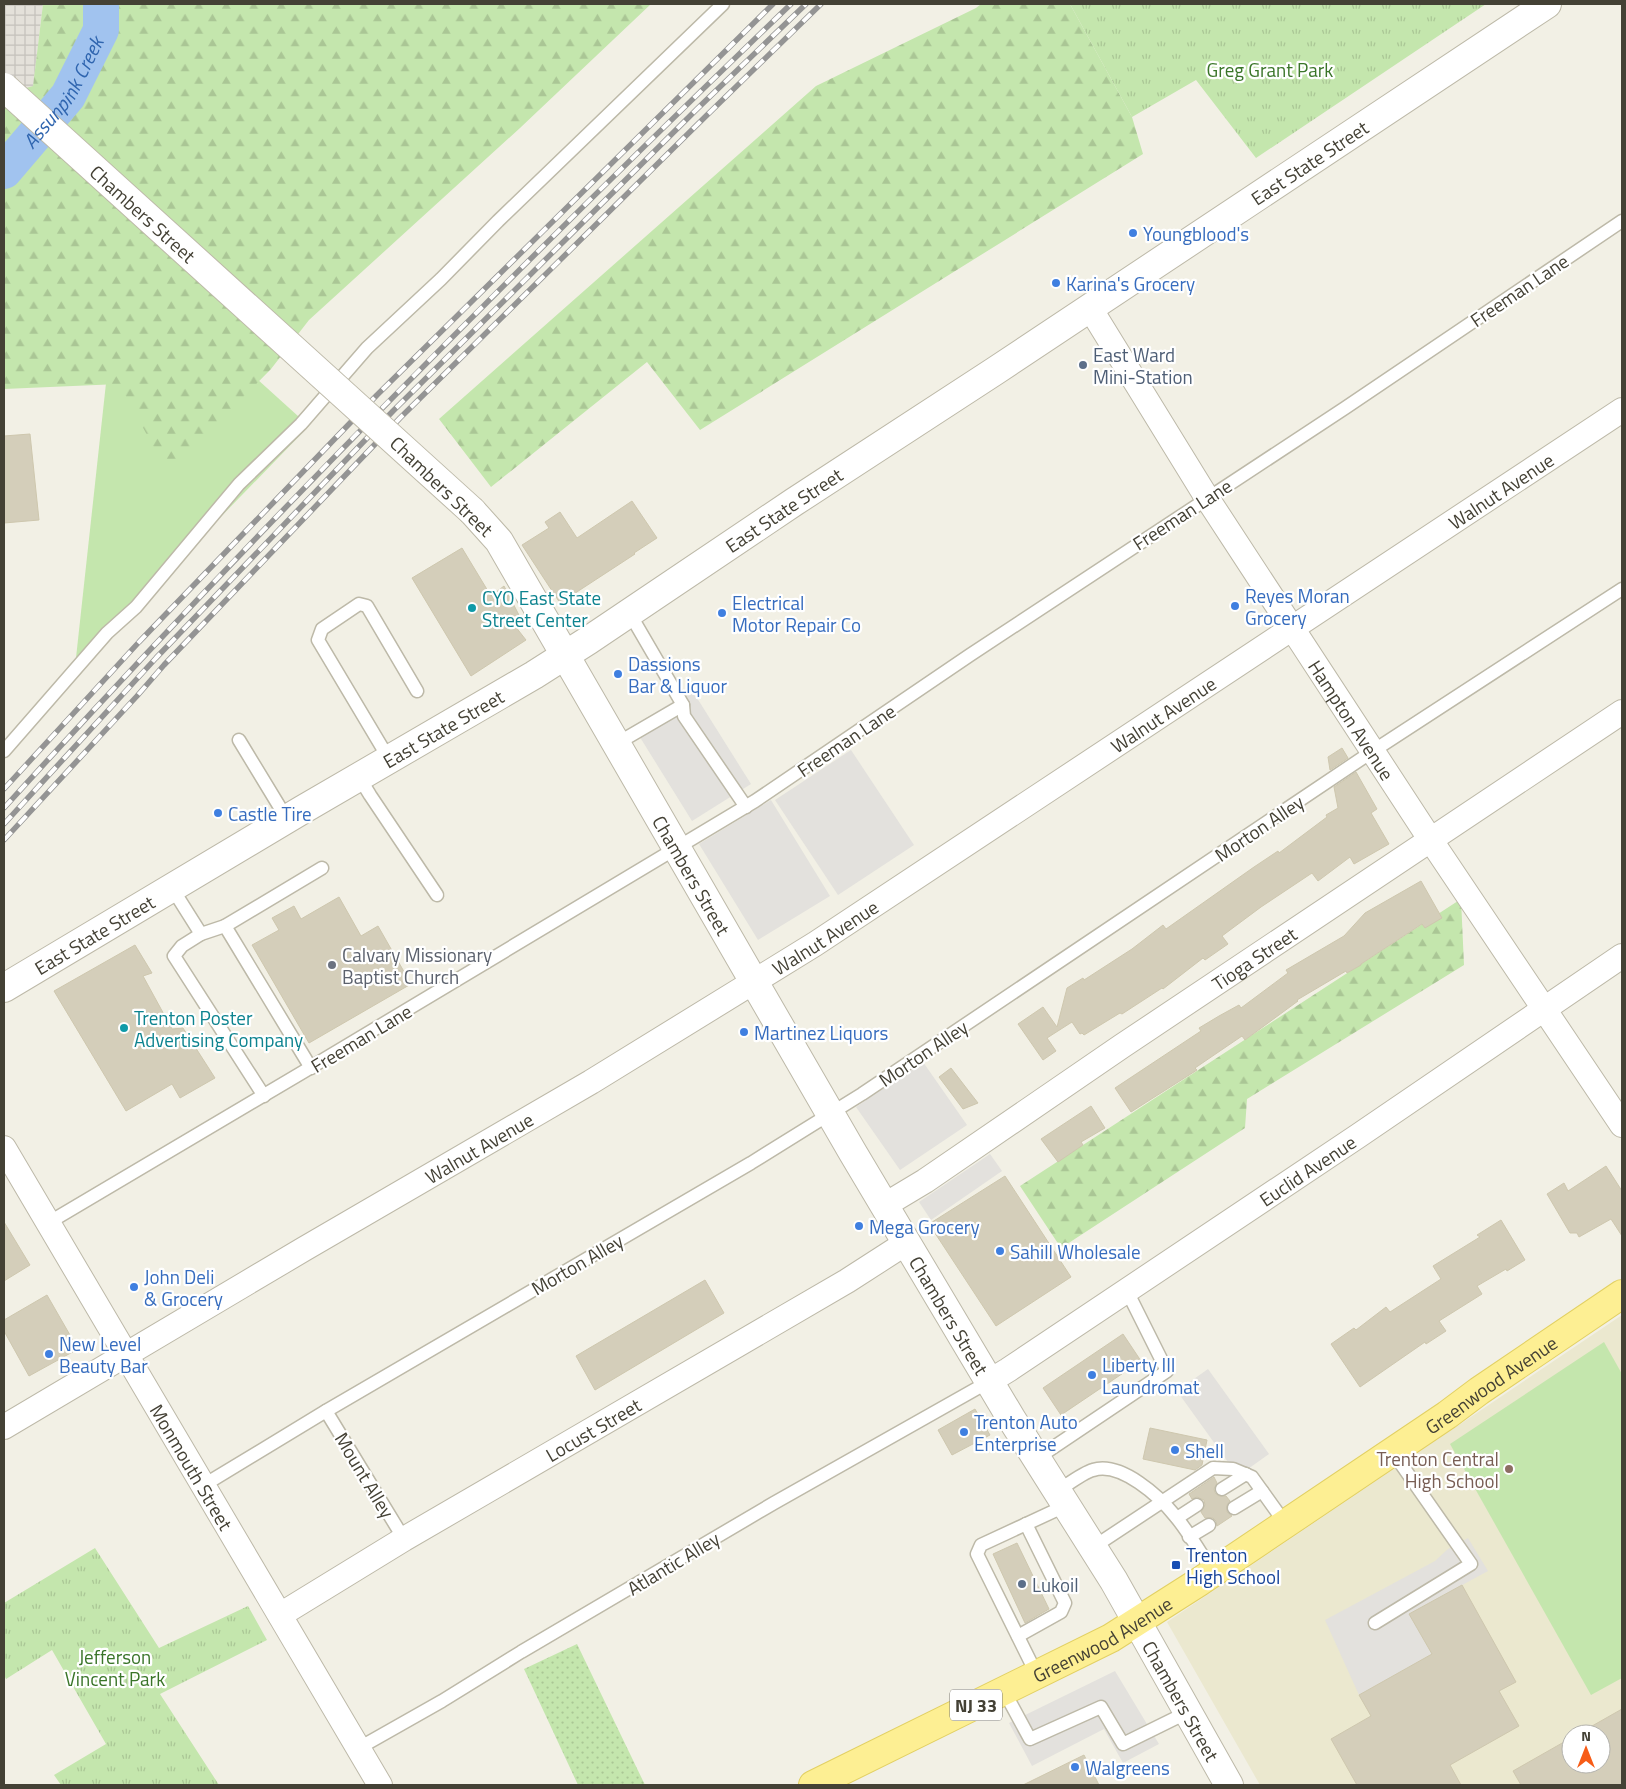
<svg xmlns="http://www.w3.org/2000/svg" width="1626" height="1789" font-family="'Titillium Web',sans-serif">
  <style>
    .industrial { fill: url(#industrial-grid) }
    .education { fill: #ebe8cf; fill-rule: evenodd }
    .grass { fill: #c4e6ad }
    .forest { fill: url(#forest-firs) }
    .park { fill: url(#park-tufts) }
    .garden { fill: url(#garden-dots) }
    .parking { fill: #e3e1dd }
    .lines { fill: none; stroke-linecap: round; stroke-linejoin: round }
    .river { stroke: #a1c3ef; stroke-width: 36 }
    .building { fill: #d4ceba; stroke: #cec7ae }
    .service-casing { stroke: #bdb9a8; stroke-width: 15 }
    .minor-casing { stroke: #bdb9a8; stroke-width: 26 }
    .tertiary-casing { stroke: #bdb9a8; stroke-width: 30 }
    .primary-casing { stroke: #e2d063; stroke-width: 30 }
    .service { stroke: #fff; stroke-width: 12 }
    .minor { stroke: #fff; stroke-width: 24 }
    .tertiary { stroke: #fff; stroke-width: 28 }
    .primary { stroke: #fdef93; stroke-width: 28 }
    .rail-casing { stroke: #949494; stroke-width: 5.5 }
    .rail { stroke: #fff; stroke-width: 4; stroke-dasharray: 11; stroke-linecap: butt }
    .tertiary-bridge-casing { stroke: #bdb9a8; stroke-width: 30; stroke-linecap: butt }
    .tertiary-bridge { stroke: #fff; stroke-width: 28 }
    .shop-dot { fill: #3f7fe0; stroke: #fff; stroke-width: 2 }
    .service-dot { fill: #5c6f8a; stroke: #fff; stroke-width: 2 }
    .culture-dot { fill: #0f9aa8; stroke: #fff; stroke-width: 2 }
    .worship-dot { fill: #6b7280; stroke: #fff; stroke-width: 2 }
    .education-dot { fill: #8d6e63; stroke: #fff; stroke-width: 2 }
    .transit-dot { fill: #1a4fb4; stroke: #fff; stroke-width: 2 }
    .labels { text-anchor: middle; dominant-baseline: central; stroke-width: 4.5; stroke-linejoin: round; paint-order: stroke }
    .shield { fill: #fff; stroke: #7c7a72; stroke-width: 1 }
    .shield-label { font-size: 18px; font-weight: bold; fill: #444135 }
    .park-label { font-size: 19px; fill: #3a7529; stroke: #fff }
    .street-label { font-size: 19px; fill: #444135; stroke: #fff }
    .shop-label { font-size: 19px; fill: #366cbe; stroke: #fff; text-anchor: start }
    .service-label { font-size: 19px; fill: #4e5e75; stroke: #fff; text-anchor: start }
    .culture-label { font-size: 19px; fill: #0d838f; stroke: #fff; text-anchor: start }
    .worship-label { font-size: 19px; fill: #5b616d; stroke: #fff; text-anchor: start }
    .education-label { font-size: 19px; fill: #785e54; stroke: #fff; text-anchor: end }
    .transit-label { font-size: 19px; fill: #164399; stroke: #fff; text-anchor: start }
    .water-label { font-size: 20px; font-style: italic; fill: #2f65af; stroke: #fff }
  </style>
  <defs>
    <pattern id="industrial-grid" width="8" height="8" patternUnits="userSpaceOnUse" patternTransform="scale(1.25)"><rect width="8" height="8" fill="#e4e1da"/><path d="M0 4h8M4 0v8" fill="none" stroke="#c5c2bc"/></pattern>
    <pattern id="forest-firs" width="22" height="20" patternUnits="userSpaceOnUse" patternTransform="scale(1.25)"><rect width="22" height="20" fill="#c4e6ad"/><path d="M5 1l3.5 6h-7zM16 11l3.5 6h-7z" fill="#aac695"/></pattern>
    <pattern id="park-tufts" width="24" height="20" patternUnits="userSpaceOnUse" patternTransform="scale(1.25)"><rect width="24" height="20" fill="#c4e6ad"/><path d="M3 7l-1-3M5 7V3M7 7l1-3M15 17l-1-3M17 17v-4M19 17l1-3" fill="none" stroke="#aac695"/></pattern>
    <pattern id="garden-dots" width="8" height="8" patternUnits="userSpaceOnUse" patternTransform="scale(1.25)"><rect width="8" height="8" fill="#c4e6ad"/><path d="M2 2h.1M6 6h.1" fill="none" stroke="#aac695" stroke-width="1.8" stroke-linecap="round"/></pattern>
  </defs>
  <rect width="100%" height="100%" fill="#f2f0e5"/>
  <!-- industrial -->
  <polygon class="industrial" points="4,4 43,4 33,87 16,91 7,109 4,107"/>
  <!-- education -->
  <path class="education" d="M1622,1315V1785H1260L1167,1622ZM1571,1734H1601V1764H1571Z"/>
  <!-- grass -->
  <g class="grass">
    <polygon points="120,255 309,426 75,667"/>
    <polygon points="1604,1342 1622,1374 1622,1678 1591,1695 1450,1444"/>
  </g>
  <!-- forest -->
  <g class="forest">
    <polygon points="43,4 651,4 520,128 309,320 271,369 168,473 119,384 4,389 4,107 7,109 16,91 33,86"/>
    <polygon points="981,4 1070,4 1132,117 1143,154 700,430 647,362 491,487 439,419 816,86 976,8"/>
    <polygon points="1461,899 1464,965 1247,1099 1245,1128 1061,1248 1020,1186"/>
  </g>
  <!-- park -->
  <g class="park">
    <polygon points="1070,4 1486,4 1256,158 1196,80 1132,117"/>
    <polygon points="95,1548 159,1648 248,1606 267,1640 160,1694 219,1785 61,1785 54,1775 106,1744 52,1650 6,1679 4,1675 4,1603"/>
  </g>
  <!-- garden -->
  <polygon class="garden" points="577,1644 645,1785 578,1785 524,1669"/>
  <!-- parking -->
  <g class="parking">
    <polygon points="692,690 751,784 692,821 633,726"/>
    <polygon points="851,750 914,845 838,895 775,800"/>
    <polygon points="771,800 830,896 758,940 699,844"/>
    <polygon points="923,1062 967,1125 900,1170 856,1107"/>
    <polygon points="990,1154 1002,1171 931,1220 919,1202"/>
    <polygon points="1208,1369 1269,1454 1238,1476 1177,1391"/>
    <polygon points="1468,1538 1488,1571 1409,1614 1432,1654 1359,1695 1325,1620 1435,1561 1448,1549"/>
    <polygon points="1115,1671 1159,1744 1123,1763 1104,1729 1032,1766 1009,1723"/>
  </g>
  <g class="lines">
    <!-- river -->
    <path class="river" id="s1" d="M4,171L68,96L101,30V4"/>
  </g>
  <!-- building -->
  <g class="building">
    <polygon points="30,434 39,520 4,523 4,436"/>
    <polygon points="632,501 657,538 634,553 635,554 560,603 522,545 549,528 545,522 560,512 577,538"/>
    <polygon points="462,548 491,596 504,586 521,619 515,626 526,640 471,676 412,578"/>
    <polygon points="1342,748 1348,758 1330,770 1328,757"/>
    <polygon points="1356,772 1377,809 1371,813 1389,844 1354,864 1350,857 1318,881 1312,873 1261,907 1222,936 1228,944 1205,960 1203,958 1163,989 1162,988 1122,1014 1120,1013 1084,1035 1082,1033 1080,1034 1072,1022 1047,1038 1056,1051 1043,1060 1018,1024 1043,1007 1057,1027 1067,988 1083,978 1084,980 1132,949 1163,925 1166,929 1254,867 1278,851 1279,853 1327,817 1326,815 1338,808 1334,787"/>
    <polygon points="1421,881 1442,918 1425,928 1422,924 1361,964 1361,965 1347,973 1346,971 1297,1000 1298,1001 1245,1040 1242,1036 1195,1068 1197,1070 1131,1112 1115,1088 1201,1031 1199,1028 1219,1016 1239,1005 1241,1008 1288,973 1286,970 1344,936 1365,913"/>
    <polygon points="339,897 361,936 378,926 411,984 309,1043 252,945 279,930 272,918 294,906 301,919"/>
    <polygon points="135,945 152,973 143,976 172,1029 183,1028 215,1078 180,1098 172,1084 126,1111 54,991"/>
    <polygon points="951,1068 971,1094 978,1103 963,1109 939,1077"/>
    <polygon points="1091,1106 1105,1128 1081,1142 1083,1145 1058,1162 1041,1139"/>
    <polygon points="1606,1166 1622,1191 1622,1236 1611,1219 1579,1237 1577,1233 1570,1233 1547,1194 1564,1183 1568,1191"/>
    <polygon points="1005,1176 1071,1277 996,1326 929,1224"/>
    <polygon points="1501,1220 1525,1260 1507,1271 1506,1269 1477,1286 1482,1294 1439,1321 1446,1331 1426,1344 1425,1342 1360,1387 1331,1344 1354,1328 1356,1330 1386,1307 1390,1312 1441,1279 1433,1266 1480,1237 1477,1235"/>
    <polygon points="4,1222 30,1265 4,1281"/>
    <polygon points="705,1280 724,1313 595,1390 576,1356"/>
    <polygon points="47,1295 78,1349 29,1376 4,1331 4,1320"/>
    <polygon points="1123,1334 1141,1361 1061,1415 1043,1388"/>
    <polygon points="975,1409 990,1435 952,1455 938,1430"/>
    <polygon points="1150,1428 1207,1440 1202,1465 1195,1470 1143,1459"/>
    <polygon points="1214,1477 1217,1483 1214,1489 1215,1493 1219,1496 1226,1496 1230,1501 1227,1505 1227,1512 1232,1516 1217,1526 1216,1521 1213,1518 1205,1518 1201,1512 1205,1505 1204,1500 1197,1497 1192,1499 1189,1494"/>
    <polygon points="1017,1543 1049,1609 1025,1623 993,1554"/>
    <polygon points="1462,1585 1516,1682 1499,1691 1519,1726 1450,1765 1461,1785 1357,1785 1331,1739 1371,1716 1359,1695 1432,1654 1409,1614"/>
    <polygon points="1622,1709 1622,1785 1521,1785 1513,1771 1571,1738 1571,1764 1601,1764 1601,1734 1578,1734"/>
    <polygon points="1084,1755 1099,1785 1023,1785"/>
  </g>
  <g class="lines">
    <!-- service casing -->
    <g class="service-casing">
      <g id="service">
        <polyline points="630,614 683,705 684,716 746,807"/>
        <polyline points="239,740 287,819"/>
        <polyline points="616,744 683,705"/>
        <polyline points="4,751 107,633 136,607 239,484 301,424 367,348 441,279 498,221 723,4"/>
        <polyline points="389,759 318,640 322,629 359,604 367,606 417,691"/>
        <polyline points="359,777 370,795 437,895"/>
        <polyline points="172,888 201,934"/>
        <polyline points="225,926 311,1068"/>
        <polyline points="264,1096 174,956 182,946 201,934 225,926 322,868"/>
        <polyline points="48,1223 303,1072 755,801 970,655 1345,408 1622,221"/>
        <polyline points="326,1411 404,1539"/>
        <polyline points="1036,1459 1167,1371 1127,1291"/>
        <polyline points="204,1485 326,1411 751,1163 862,1094 1373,751 1622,589"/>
        <polyline points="1222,1489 1246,1474"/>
        <path d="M1056,1492C1066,1486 1082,1473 1093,1470C1121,1461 1160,1497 1176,1517C1190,1534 1201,1554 1213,1572"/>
        <polyline points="1234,1508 1262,1491"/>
        <polyline points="1177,1518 1197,1505"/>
        <polyline points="1189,1537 1209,1525"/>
        <polyline points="1092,1548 1213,1468 1233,1469 1252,1477 1285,1523"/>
        <polyline points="1375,1623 1471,1564 1392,1451"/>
        <polyline points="1018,1636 1061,1612 1065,1603 1026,1524"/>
        <polyline points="1037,1675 977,1554 981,1545 1065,1506"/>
        <polyline points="1004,1691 1030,1739 1101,1707 1123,1744 1188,1712"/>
        <polyline points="359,1748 442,1701 521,1652 774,1503 990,1381"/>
      </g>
    </g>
    <!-- minor casing -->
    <g class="minor-casing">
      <g id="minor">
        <path id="s2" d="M1090,308L1207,498L1430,839L1622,1125"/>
        <path id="s3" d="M4,1148L380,1785"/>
        <path id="s4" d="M885,1205L925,1181L1122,1046L1622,712"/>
        <path id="s5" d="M990,1381L1008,1370L1358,1136L1622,956"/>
        <path id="s6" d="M4,1427L304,1249L591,1082L815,944L1622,410"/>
        <path id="s7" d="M280,1615L404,1539L847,1281L906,1243"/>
      </g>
    </g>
    <!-- tertiary casing -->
    <g class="tertiary-casing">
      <g id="tertiary">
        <path id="s8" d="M472,511L499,541L853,1153L1011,1418L1114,1581L1229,1785"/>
        <path id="s9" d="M4,988L302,810L534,675L589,640L794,502L995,371L1547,4"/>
      </g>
    </g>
    <!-- primary casing -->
    <g class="primary-casing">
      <g id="primary">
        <path id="s10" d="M813,1785L1111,1638L1199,1582L1447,1415L1479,1391L1622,1294"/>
      </g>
    </g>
    <!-- service -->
    <use href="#service" class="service"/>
    <!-- minor -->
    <use href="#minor" class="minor"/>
    <!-- tertiary -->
    <use href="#tertiary" class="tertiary"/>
    <!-- primary -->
    <use href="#primary" class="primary"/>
    <!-- rail casing -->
    <g class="rail-casing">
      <g id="rail">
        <polyline points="4,789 139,642 377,395 773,4"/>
        <path d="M4,808C256,530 521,264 791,4"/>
        <polyline points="4,824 156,658 393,411 697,109 806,4"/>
        <polyline points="4,840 137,696 164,665 400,418 705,117 821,4"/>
      </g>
    </g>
    <!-- rail -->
    <use href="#rail" class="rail"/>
    <!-- tertiary-bridge casing -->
    <g class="tertiary-bridge-casing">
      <g id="tertiary-bridge">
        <path id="s11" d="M4,87L472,511"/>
      </g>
    </g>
    <!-- tertiary-bridge -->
    <use href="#tertiary-bridge" class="tertiary-bridge"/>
  </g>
  <!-- markers -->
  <g class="shop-dot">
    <circle cx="1133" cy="233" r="5"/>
    <circle cx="1056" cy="283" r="5"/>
    <circle cx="1235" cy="606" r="5"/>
    <circle cx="722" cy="613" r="5"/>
    <circle cx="618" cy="674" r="5"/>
    <circle cx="218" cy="813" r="5"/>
    <circle cx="744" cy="1032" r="5"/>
    <circle cx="859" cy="1226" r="5"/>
    <circle cx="1000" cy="1251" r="5"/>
    <circle cx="134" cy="1287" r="5"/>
    <circle cx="49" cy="1354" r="5"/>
    <circle cx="1092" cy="1375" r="5"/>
    <circle cx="964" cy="1432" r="5"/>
    <circle cx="1175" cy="1450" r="5"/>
    <circle cx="1075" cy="1767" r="5"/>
  </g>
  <g class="service-dot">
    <circle cx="1083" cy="365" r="5"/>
    <circle cx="1022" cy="1584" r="5"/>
  </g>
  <g class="culture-dot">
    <circle cx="472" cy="608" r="5"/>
    <circle cx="124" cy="1028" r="5"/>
  </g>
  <circle class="worship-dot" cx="332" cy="965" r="5"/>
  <circle class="education-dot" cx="1509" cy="1469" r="5"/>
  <rect class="transit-dot" x="1171" y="1560" width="10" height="10" rx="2.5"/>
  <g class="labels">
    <!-- shield labels -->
    <rect class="shield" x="950" y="1689.5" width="52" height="31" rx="4"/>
    <g class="shield-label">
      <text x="976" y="1705">NJ 33</text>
    </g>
    <!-- park labels -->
    <g class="park-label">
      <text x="1270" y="69">Greg Grant Park</text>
      <text x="115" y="1656">Jefferson<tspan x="115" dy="22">Vincent Park</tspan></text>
    </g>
    <!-- street labels -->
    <g class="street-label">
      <text stroke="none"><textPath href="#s9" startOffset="1545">East State Street</textPath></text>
      <text stroke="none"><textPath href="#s11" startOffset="188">Chambers Street</textPath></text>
      <text transform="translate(1519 290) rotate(-34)">Freeman Lane</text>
      <text transform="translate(442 486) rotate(44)">Chambers Street</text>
      <text stroke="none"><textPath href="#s6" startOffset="1766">Walnut Avenue</textPath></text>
      <text stroke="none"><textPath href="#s9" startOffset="915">East State Street</textPath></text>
      <text transform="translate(1182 514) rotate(-33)">Freeman Lane</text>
      <text stroke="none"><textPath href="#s6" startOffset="1361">Walnut Avenue</textPath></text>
      <text stroke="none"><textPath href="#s2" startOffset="488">Hampton Avenue</textPath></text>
      <text stroke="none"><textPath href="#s9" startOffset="510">East State Street</textPath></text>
      <text transform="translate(846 740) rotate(-34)">Freeman Lane</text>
      <text transform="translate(1259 828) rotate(-34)">Morton Alley</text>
      <text stroke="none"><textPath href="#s8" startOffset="426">Chambers Street</textPath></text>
      <text stroke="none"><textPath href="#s9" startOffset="105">East State Street</textPath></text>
      <text stroke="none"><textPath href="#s6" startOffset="956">Walnut Avenue</textPath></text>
      <text stroke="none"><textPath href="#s4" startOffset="444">Tioga Street</textPath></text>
      <text transform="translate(361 1038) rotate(-31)">Freeman Lane</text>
      <text transform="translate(923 1053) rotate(-34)">Morton Alley</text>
      <text stroke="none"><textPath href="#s6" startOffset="551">Walnut Avenue</textPath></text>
      <text stroke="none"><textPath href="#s5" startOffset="381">Euclid Avenue</textPath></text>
      <text transform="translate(577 1264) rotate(-30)">Morton Alley</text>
      <text stroke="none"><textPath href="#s8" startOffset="936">Chambers Street</textPath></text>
      <text stroke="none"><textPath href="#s10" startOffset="789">Greenwood Avenue</textPath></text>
      <text stroke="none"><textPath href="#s7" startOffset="364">Locust Street</textPath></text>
      <text stroke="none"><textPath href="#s3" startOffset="370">Monmouth Street</textPath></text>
      <text transform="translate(365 1475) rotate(59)">Mount Alley</text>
      <text transform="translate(673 1563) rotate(-31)">Atlantic Alley</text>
      <text stroke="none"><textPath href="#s10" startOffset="324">Greenwood Avenue</textPath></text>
      <text stroke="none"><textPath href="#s8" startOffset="1386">Chambers Street</textPath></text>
    </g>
    <!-- shop labels -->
    <g class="shop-label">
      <text x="1143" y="233">Youngblood's</text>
      <text x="1066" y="283">Karina's Grocery</text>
      <text x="1245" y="595">Reyes Moran<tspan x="1245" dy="22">Grocery</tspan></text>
      <text x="732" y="602">Electrical<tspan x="732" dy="22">Motor Repair Co</tspan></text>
      <text x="628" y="663">Dassions<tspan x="628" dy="22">Bar &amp; Liquor</tspan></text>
      <text x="228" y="813">Castle Tire</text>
      <text x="754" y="1032">Martinez Liquors</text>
      <text x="869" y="1226">Mega Grocery</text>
      <text x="1010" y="1251">Sahill Wholesale</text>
      <text x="144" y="1276">John Deli<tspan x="144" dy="22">&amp; Grocery</tspan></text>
      <text x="59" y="1343">New Level<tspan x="59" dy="22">Beauty Bar</tspan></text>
      <text x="1102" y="1364">Liberty III<tspan x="1102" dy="22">Laundromat</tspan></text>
      <text x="974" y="1421">Trenton Auto<tspan x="974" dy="22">Enterprise</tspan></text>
      <text x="1185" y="1450">Shell</text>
      <text x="1085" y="1767">Walgreens</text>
    </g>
    <!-- service labels -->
    <g class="service-label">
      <text x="1093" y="354">East Ward<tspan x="1093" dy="22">Mini-Station</tspan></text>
      <text x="1032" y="1584">Lukoil</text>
    </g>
    <!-- culture labels -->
    <g class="culture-label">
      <text x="482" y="597">CYO East State<tspan x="482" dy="22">Street Center</tspan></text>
      <text x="134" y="1017">Trenton Poster<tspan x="134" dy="22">Advertising Company</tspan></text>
    </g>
    <!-- worship labels -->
    <g class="worship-label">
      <text x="342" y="954">Calvary Missionary<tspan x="342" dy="22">Baptist Church</tspan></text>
    </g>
    <!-- education labels -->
    <g class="education-label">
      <text x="1499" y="1458">Trenton Central<tspan x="1499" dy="22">High School</tspan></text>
    </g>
    <!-- transit labels -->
    <g class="transit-label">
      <text x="1186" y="1554">Trenton<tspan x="1186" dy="22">High School</tspan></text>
    </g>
    <!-- water labels -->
    <g class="water-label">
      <text stroke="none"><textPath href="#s1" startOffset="99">Assunpink Creek</textPath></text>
    </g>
  </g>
  <!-- border -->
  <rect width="1626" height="1789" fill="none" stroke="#444135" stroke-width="10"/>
  <!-- north arrow -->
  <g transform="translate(1586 1749)"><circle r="24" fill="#ffffff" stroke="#b4b3ae"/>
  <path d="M0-4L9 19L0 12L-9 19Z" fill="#f75c17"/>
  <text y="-8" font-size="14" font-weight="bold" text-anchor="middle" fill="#444135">N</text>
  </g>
</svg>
